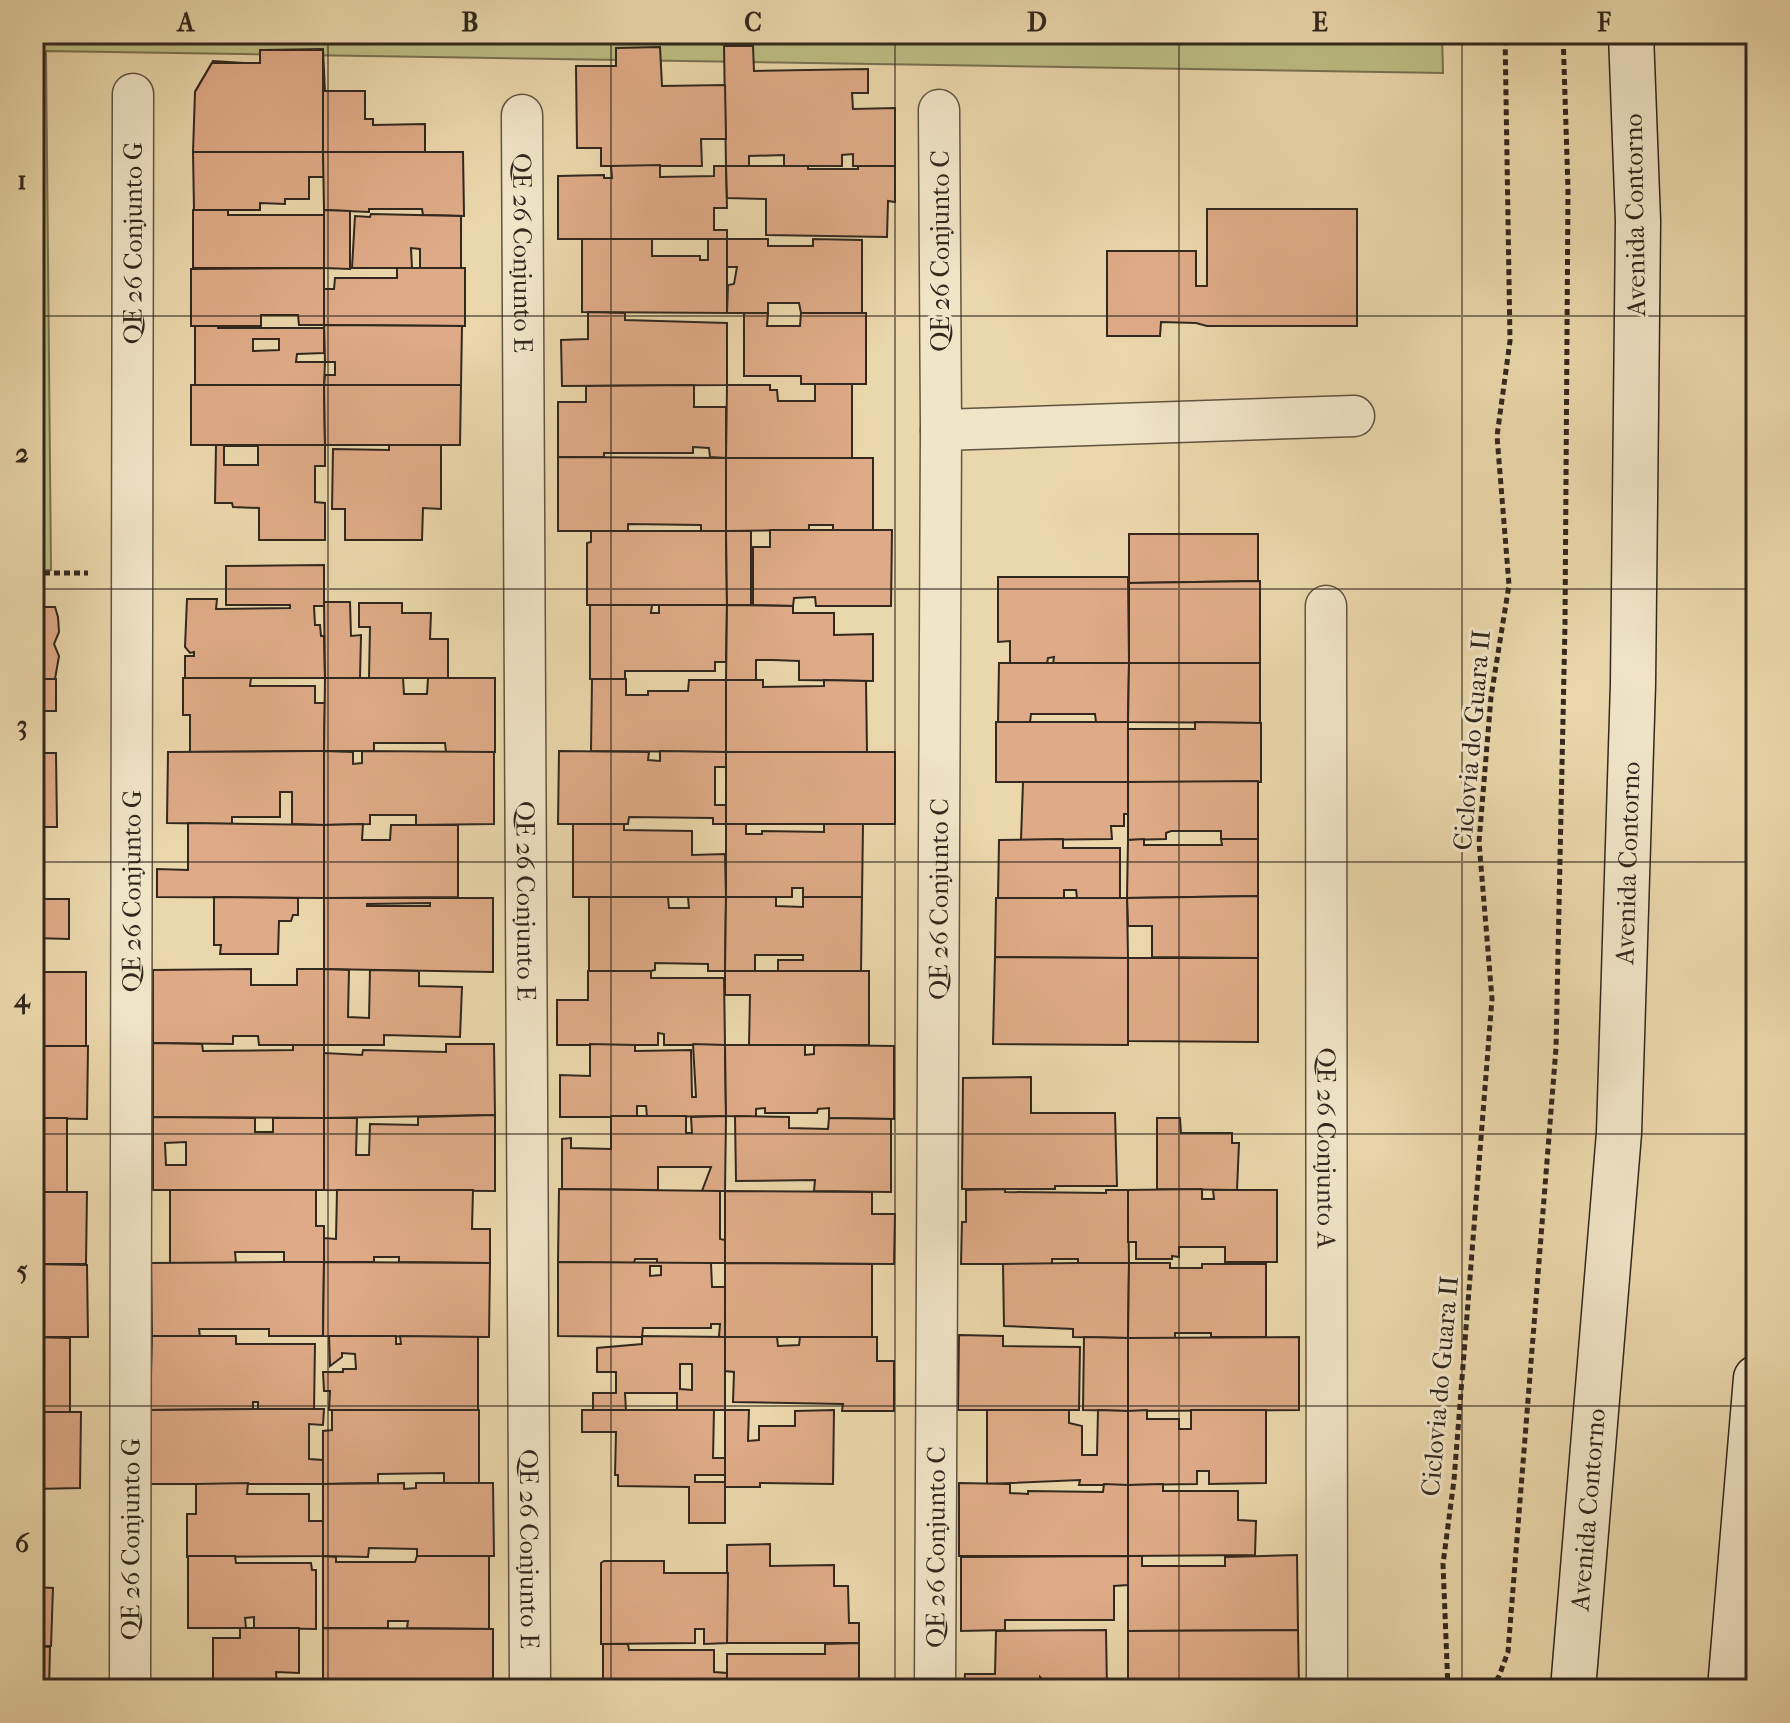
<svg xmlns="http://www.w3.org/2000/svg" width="1790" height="1723" font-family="'IM FELL French Canon',serif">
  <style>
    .green { fill: #bdbd84; stroke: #787250; stroke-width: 2 }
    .building { fill: #deaa87; stroke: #32281d; stroke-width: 2; fill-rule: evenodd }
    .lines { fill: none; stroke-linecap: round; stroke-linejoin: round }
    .minor-casing { stroke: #605440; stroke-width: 43 }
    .secondary-casing { stroke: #32281d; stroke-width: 47 }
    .path { stroke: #32281d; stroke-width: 5; stroke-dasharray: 6 4; stroke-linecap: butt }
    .minor { stroke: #f1e5c8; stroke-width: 40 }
    .secondary { stroke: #f1e5c8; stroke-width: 44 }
    .grid { fill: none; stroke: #32281d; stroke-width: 2; stroke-opacity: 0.55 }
    .labels { text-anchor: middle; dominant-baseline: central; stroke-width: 6; stroke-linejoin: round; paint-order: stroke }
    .street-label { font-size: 26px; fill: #32281d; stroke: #f1e5c8 }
    .neatline { fill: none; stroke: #32281d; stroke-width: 3 }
    .grid-label { font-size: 26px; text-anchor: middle; font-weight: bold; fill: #32281d }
  </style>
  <rect width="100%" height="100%" fill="#ead7ab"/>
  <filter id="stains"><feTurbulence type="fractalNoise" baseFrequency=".0025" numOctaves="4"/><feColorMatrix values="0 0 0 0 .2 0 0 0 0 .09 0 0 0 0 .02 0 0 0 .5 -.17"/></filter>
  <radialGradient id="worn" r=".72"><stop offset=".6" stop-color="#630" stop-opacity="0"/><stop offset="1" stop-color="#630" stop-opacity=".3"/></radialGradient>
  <!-- green -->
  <polygon class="green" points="34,34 1442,34 1443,73 46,51 51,570 34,570"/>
  <!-- building -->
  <g class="building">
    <polygon points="724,46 753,46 754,71 868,69 868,93 852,93 853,109 895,108 895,166 853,166 853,154 842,155 842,166 784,166 784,155 749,156 749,166 726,166"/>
    <polygon points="660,47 662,86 725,85 726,139 701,139 702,166 601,166 601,148 577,148 576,66 616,66 616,48"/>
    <polygon points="323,49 325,92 196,90 213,61 260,64 264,50"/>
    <polygon points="260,50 323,50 323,152 193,152 195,92 212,63 260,63"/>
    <polygon points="323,91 365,91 365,119 373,119 373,125 425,124 425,152 323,152"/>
    <polygon points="193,152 323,152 324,177 309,177 309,199 285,199 285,204 260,203 260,210 194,210"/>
    <polygon points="323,152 463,152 464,216 423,215 422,209 369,209 369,212 324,210"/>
    <polygon points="660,165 660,177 714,176 714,166 726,166 727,208 714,208 714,230 727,230 727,239 558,239 558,176 604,175 604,178 612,178 611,166"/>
    <polygon points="726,166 808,166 808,169 858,169 858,166 895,166 895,202 888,201 887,237 766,235 766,199 727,198"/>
    <polygon points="1207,209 1357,209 1357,326 1207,326 1196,323 1161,322 1160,336 1107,336 1107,251 1196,251 1196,286 1207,286"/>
    <polygon points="193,210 228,210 228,215 324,215 324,268 193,268"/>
    <polygon points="324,210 350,211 350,269 324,268"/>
    <polygon points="371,214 461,216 461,268 420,268 420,249 411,248 412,268 352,268 355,216 370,217"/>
    <polygon points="582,239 652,239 652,256 700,256 700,260 708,260 708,239 727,239 727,313 582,312"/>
    <polygon points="727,239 768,239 768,246 813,246 813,239 862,240 862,313 801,313 799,303 768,303 768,313 727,313 728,285 734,284 737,267 727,267"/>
    <polygon points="324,268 324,325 299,325 298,315 261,315 261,326 191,326 191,269"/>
    <polygon points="397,268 465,268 465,326 324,325 324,289 334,289 335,278 397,278"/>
    <polygon points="588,312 625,313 625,320 727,323 727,385 562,386 561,340 588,339"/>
    <polygon points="744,313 768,313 767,326 800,326 801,313 866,313 866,384 801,384 801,376 744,376"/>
    <polygon points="324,325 462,326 461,385 324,385 325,375 335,375 335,362 325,362"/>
    <path d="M195,326H218V328H324V353L297,354L296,362H325L324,385H195ZM253,339H279V350L253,351Z"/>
    <polygon points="815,384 852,384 852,458 726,458 727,385 770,385 770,390 777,390 778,401 815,401"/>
    <polygon points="191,385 324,385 325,445 191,445"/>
    <polygon points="324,385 461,385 460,445 325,445"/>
    <polygon points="694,385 694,407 726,407 726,458 710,457 709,448 693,447 693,453 604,453 604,457 558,457 558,402 586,402 586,386"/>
    <path d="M216,445H325V466H315V502L325,503V540H259V508L233,507L232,503H215ZM224,446H258V465H224Z"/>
    <polygon points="389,445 441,445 441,509 423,508 422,540 345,540 345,509 332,509 333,449 389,450"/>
    <polygon points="558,457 726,458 726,531 701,531 701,525 628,524 628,531 558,531"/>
    <polygon points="726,458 873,458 873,530 833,530 833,525 809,525 809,530 726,531"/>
    <polygon points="770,530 892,530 891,606 816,606 815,597 794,598 793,606 753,605 753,547 770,547"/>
    <polygon points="591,531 726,531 727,605 587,605 587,543 591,542"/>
    <polygon points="726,531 751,531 751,605 727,605"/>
    <polygon points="1129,534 1258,534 1258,581 1129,583"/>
    <polygon points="324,565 324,606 314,606 315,625 320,625 321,636 324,636 325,678 185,678 185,656 194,656 194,652 190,653 185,647 187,599 217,599 216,609 290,608 290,605 226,605 226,566"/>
    <polygon points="998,577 1128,577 1129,663 1053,664 1054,657 1048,658 1047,664 1010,664 1010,641 998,642"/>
    <polygon points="1260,581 1260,663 1129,663 1129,583"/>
    <polygon points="324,602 350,602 351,636 361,635 360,678 325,678"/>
    <polygon points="359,603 402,603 402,613 431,613 430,639 448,639 448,678 369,678 370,627 359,627"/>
    <polygon points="590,605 652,605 651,613 659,613 659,605 727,605 726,662 715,662 715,671 625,671 625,679 590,679"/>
    <polygon points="727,605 793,606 793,613 834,613 834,635 873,634 873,681 799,680 799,661 773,660 756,660 756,680 726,680"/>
    <polygon points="34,607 55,607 58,617 59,632 54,644 59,656 55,679 34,679"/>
    <polygon points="999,663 1129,663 1128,722 1096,722 1095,714 1031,714 1030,722 998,722"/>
    <polygon points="1129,663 1260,663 1260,723 1128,722"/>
    <polygon points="183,678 251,678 250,686 315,686 315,703 325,703 324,751 190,752 190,715 183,715"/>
    <polygon points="325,678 403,678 404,694 427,694 428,678 495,678 495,752 446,752 445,743 374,743 374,751 324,751"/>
    <polygon points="34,679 56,679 56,711 43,711 43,698 34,698"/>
    <polygon points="592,679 626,679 626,695 648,695 648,691 688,691 689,680 726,680 726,752 591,751"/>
    <polygon points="726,680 763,680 763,687 824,686 824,680 866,681 867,752 726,752"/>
    <rect x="996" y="722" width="132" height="60"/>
    <polygon points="1195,722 1261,723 1261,782 1128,782 1128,729 1195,729"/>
    <polygon points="315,751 324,751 324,825 292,824 292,792 280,792 280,817 232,817 232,824 167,823 168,752"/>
    <polygon points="324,751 353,752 353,764 362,763 362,751 494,752 494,824 416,825 416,815 370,815 370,824 324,825"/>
    <polygon points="559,751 649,752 648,760 660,761 660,751 726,752 726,767 715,767 715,805 726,805 726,824 713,824 713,818 629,817 628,824 558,824"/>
    <rect x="726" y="752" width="169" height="72"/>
    <polygon points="34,753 56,753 57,827 34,827"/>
    <polygon points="1258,781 1258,839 1221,839 1221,831 1171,831 1166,833 1166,839 1128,840 1128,782"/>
    <polygon points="1023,782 1128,782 1128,814 1124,814 1124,826 1111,826 1112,839 1021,840"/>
    <polygon points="188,823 324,825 324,898 157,897 157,869 188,870"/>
    <polygon points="363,824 362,840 390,840 391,825 458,825 458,897 324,898 324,825"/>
    <polygon points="573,824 624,824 624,830 692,831 692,855 725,854 726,897 573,897"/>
    <polygon points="726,824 746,824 746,834 762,834 762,831 824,832 824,824 863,824 862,897 803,897 803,888 792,888 792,897 726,897"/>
    <polygon points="1063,839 1063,848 1120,848 1120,898 1077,898 1076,890 1064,890 1064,898 998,898 999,840"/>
    <polygon points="1144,839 1144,845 1222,845 1221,839 1258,839 1258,896 1127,898 1128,840"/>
    <polygon points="1258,896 1258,958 1152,957 1152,926 1128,926 1127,898"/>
    <polygon points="214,897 298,898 298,915 293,915 291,921 279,921 278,954 220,954 221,945 214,945"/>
    <polygon points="589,897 668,897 669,908 689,908 688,897 726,897 725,971 708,971 708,964 655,963 655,970 651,971 589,971"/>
    <polygon points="726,897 776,897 776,906 803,907 803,897 862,897 861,971 778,971 778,960 803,960 803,955 755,955 755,971 725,971"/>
    <path d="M324,898H493V972L324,969ZM430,903V906H367V904Z"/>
    <polygon points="996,898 1127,898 1128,958 995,957"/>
    <polygon points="34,899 69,899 69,939 34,938"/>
    <polygon points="995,957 1128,958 1128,1045 993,1044"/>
    <polygon points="1128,958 1258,958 1258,1042 1128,1041"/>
    <polygon points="251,969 251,985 297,985 297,969 324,969 324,1045 259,1045 258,1036 233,1036 233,1044 153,1043 153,970"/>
    <polygon points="324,969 349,970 348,1017 369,1018 370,970 419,971 419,986 462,987 460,1037 384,1035 384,1045 324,1045"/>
    <polygon points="588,971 651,971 651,978 724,978 725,1045 664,1045 664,1034 658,1033 658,1045 557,1045 557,1000 588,1000"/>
    <polygon points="725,971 869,971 869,1045 749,1045 750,995 725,995"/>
    <rect x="34" y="972" width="52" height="74"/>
    <polygon points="153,1043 202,1044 203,1051 293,1050 293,1045 324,1045 324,1118 153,1117"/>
    <polygon points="446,1044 494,1044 495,1115 324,1118 324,1053 362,1055 363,1050 446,1052"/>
    <polygon points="590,1044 635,1045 635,1051 691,1050 692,1097 696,1097 693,1044 725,1045 726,1116 647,1117 646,1106 637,1106 637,1117 560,1117 560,1075 590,1076"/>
    <polygon points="725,1045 805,1045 805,1055 814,1054 814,1046 817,1045 894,1046 894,1119 829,1118 829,1108 818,1109 817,1113 765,1113 765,1108 756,1109 756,1117 726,1116"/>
    <polygon points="34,1046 88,1046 87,1119 34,1118"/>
    <polygon points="1031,1077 1031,1113 1115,1113 1117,1186 1055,1186 1055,1189 962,1189 963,1078"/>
    <polygon points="495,1115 495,1191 324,1190 324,1118 357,1118 356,1155 369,1155 370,1124 418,1125 418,1117"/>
    <polygon points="611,1116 686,1116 686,1133 692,1133 691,1117 726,1116 725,1191 702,1191 711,1167 658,1167 658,1190 562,1189 562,1139 571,1138 571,1148 611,1149"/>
    <polygon points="735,1116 789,1117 789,1128 828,1129 829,1118 891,1119 891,1192 814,1191 815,1180 736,1181"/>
    <path d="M153,1117L255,1118V1132H273V1118H324V1190H153ZM186,1142V1165H166L165,1143Z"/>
    <rect x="34" y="1118" width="33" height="74"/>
    <polygon points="1157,1118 1180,1118 1181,1133 1232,1133 1232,1143 1239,1143 1237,1190 1157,1189"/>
    <polygon points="559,1189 720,1191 720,1239 725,1240 725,1263 657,1263 657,1259 635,1259 634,1263 558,1262"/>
    <polygon points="1005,1189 1005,1192 1106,1193 1106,1190 1128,1190 1129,1263 1078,1263 1078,1259 1052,1259 1052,1264 961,1264 962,1222 966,1222 966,1190"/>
    <polygon points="1202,1189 1202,1199 1214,1199 1213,1190 1277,1190 1277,1262 1225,1262 1225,1247 1179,1247 1179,1257 1172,1256 1172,1259 1136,1259 1136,1242 1128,1242 1128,1190"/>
    <polygon points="170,1190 316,1190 316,1226 324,1226 324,1262 284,1262 284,1252 235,1252 236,1263 170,1263"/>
    <polygon points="337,1190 473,1190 472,1229 490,1229 490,1263 399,1262 399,1257 374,1257 374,1262 324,1262 324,1238 336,1239"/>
    <polygon points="725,1191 872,1192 872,1214 895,1214 894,1264 725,1263"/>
    <polygon points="34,1192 87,1192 86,1264 34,1264"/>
    <polygon points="284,1262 324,1262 323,1336 269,1336 269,1329 199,1329 200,1337 152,1336 151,1263"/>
    <polygon points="324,1262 490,1263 489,1337 323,1336"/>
    <path d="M558,1262L711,1263L712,1287H725V1337H719L720,1324H711V1328H643L642,1337L558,1336ZM650,1266H661V1275L650,1276Z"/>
    <polygon points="725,1263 872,1264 872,1337 725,1337"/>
    <polygon points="1078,1263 1129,1263 1128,1338 1073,1337 1073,1329 1004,1326 1003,1264"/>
    <polygon points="1129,1263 1170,1263 1170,1268 1202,1268 1202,1264 1266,1264 1266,1337 1211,1337 1211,1333 1175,1333 1175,1338 1128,1338"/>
    <polygon points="34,1264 87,1265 88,1337 34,1337"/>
    <polygon points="959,1335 1003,1336 1003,1346 1080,1347 1079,1410 958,1410"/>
    <polygon points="152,1336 236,1336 236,1344 315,1344 314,1410 258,1409 258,1402 253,1402 253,1409 150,1410"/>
    <polygon points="329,1336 396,1336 396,1344 401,1344 400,1336 478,1337 478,1410 329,1410 330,1391 324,1391 323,1372 343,1372 343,1369 356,1369 355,1354 342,1353 342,1357 330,1366"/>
    <path d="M642,1336L725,1337V1410H677V1393H625L626,1411L593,1410V1393H616V1372H597V1348L642,1344ZM680,1364H692V1390L680,1389Z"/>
    <polygon points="34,1337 70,1338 70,1412 34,1412"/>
    <polygon points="725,1337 777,1337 778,1346 799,1345 800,1337 877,1337 877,1361 894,1361 894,1411 842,1411 843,1404 733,1402 734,1372 725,1371"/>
    <polygon points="1084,1337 1128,1338 1128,1411 1083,1410"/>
    <polygon points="1299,1337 1299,1410 1128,1411 1128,1338"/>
    <polygon points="258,1409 324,1409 323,1425 309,1424 309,1459 323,1460 323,1484 150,1484 150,1410"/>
    <polygon points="332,1410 479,1410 479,1483 444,1483 444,1473 378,1474 378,1483 323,1484 323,1431 332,1430"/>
    <polygon points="582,1410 714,1410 713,1458 725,1458 725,1475 695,1475 695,1482 725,1482 725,1523 689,1523 689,1487 618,1486 618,1475 615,1475 616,1432 582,1432"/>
    <polygon points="725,1410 749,1410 748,1441 759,1440 759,1426 795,1426 795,1411 834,1410 833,1484 760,1483 760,1487 725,1487"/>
    <polygon points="987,1410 1069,1410 1069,1423 1082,1426 1082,1455 1097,1455 1098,1410 1128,1411 1128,1485 1079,1485 1080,1480 987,1484"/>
    <polygon points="1147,1410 1147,1419 1179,1419 1179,1429 1191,1429 1191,1410 1266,1410 1266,1483 1209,1484 1209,1471 1197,1471 1197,1484 1128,1485 1128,1411"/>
    <polygon points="34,1412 81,1412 80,1488 34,1489"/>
    <polygon points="248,1483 247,1494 309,1494 309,1521 324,1521 323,1556 187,1557 187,1514 196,1514 196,1484"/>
    <polygon points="404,1483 404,1489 416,1488 416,1483 493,1483 494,1556 417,1556 417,1549 369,1548 368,1557 323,1556 323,1484"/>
    <polygon points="959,1483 1010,1484 1010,1493 1028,1494 1028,1491 1103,1492 1104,1484 1128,1485 1128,1556 959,1556"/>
    <polygon points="1163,1484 1163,1491 1238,1491 1238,1520 1256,1521 1255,1555 1128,1556 1128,1485"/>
    <polygon points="770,1544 770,1566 834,1565 834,1586 848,1586 849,1623 859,1623 859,1643 727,1643 727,1545"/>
    <polygon points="1297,1555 1298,1630 1128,1631 1128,1556 1142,1556 1142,1566 1225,1566 1225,1557"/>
    <polygon points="188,1556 235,1556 236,1563 311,1563 312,1570 316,1570 316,1629 254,1628 254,1617 245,1618 246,1628 188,1628"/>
    <polygon points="323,1556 336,1557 336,1562 415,1562 417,1556 489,1556 489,1629 407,1628 408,1621 388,1621 388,1628 323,1628"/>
    <polygon points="1128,1556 1128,1585 1114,1586 1114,1620 1005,1620 1005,1630 961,1631 961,1557"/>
    <polygon points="604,1561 664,1561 664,1573 728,1573 727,1643 704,1644 704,1629 695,1629 695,1643 601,1644 601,1563"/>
    <polygon points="34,1587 53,1588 51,1646 34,1646"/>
    <polygon points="240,1628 299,1628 299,1673 276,1672 277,1686 252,1686 252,1689 218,1689 218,1687 213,1687 213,1638 240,1638"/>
    <polygon points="323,1628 493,1629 493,1689 409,1689 409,1685 391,1686 391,1689 323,1689"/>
    <polygon points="1106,1630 1107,1689 1052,1689 1040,1677 1040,1689 964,1689 965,1674 995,1674 996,1631"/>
    <polygon points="1298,1630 1299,1689 1128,1689 1128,1631"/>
    <polygon points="859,1643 859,1689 727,1689 727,1654 825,1654 825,1644"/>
    <polygon points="603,1644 628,1644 629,1650 714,1650 714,1672 727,1673 727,1689 603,1689"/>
    <polygon points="34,1646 50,1647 49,1689 34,1689"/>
  </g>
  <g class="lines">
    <!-- minor casing -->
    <g class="minor-casing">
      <g id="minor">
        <path id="s1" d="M522,115L530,1689"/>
        <polyline points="941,430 1354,416"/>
        <path id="s2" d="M1326,606L1327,1689"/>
        <path id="s3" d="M130,1689L133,94"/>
        <path id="s4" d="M935,1689L941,430L939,110"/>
      </g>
    </g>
    <!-- secondary casing -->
    <g class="secondary-casing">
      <g id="secondary">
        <path id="s5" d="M1573,1689L1619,1133L1633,684L1636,409L1638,221L1631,34"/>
        <polyline points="1730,1689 1756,1378"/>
      </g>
    </g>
    <!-- path -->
    <g class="path">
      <polyline points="34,573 88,573"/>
      <polyline points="1448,1689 1443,1564 1454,1480 1492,999 1479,842 1491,697 1509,585 1497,436 1510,341 1505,34"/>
      <polyline points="1491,1689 1499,1676 1508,1652 1556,1048 1565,624 1568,189 1563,34"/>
    </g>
    <!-- minor -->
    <use href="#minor" class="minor"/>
    <!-- secondary -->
    <use href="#secondary" class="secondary"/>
  </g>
  <!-- grid -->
  <path class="grid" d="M328,34V1689M611,34V1689M895,34V1689M1179,34V1689M1462,34V1689M34,316H1756M34,589H1756M34,862H1756M34,1134H1756M34,1406H1756"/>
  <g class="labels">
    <!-- street labels -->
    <g class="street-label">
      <text transform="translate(1635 215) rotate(-91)">Avenida Contorno</text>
      <text stroke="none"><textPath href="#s3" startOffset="1446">QE 26 Conjunto G</textPath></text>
      <text transform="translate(940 251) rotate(-90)">QE 26 Conjunto C</text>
      <text stroke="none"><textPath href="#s1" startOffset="138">QE 26 Conjunto E</textPath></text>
      <text transform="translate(1472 740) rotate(-85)">Ciclovia do Guara II</text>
      <text stroke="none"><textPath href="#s5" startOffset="828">Avenida Contorno</textPath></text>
      <text stroke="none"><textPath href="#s3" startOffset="798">QE 26 Conjunto G</textPath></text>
      <text stroke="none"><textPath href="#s4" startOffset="790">QE 26 Conjunto C</textPath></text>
      <text stroke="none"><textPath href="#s1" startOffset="786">QE 26 Conjunto E</textPath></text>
      <text stroke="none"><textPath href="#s2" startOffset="542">QE 26 Conjunto A</textPath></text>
      <text transform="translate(1440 1386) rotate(-85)">Ciclovia do Guara II</text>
      <text stroke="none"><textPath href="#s5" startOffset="180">Avenida Contorno</textPath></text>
      <text stroke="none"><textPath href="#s3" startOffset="150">QE 26 Conjunto G</textPath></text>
      <text stroke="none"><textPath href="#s4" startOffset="142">QE 26 Conjunto C</textPath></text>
      <text stroke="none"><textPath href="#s1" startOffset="1434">QE 26 Conjunto E</textPath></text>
    </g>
  </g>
  <!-- margin -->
  <rect width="1790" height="1723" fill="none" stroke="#ead7ab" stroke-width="88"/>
  <rect x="44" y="44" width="1702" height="1635" class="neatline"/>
  <g class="grid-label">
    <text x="186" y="31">A</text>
    <text x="470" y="31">B</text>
    <text x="753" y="31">C</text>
    <text x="1037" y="31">D</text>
    <text x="1320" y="31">E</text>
    <text x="1604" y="31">F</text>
    <text x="22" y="189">1</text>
    <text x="22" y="462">2</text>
    <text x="22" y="734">3</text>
    <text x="22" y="1007">4</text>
    <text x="22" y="1279">5</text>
    <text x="22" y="1552">6</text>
  </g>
  <rect width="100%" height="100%" filter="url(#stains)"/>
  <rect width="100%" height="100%" fill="url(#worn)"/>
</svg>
